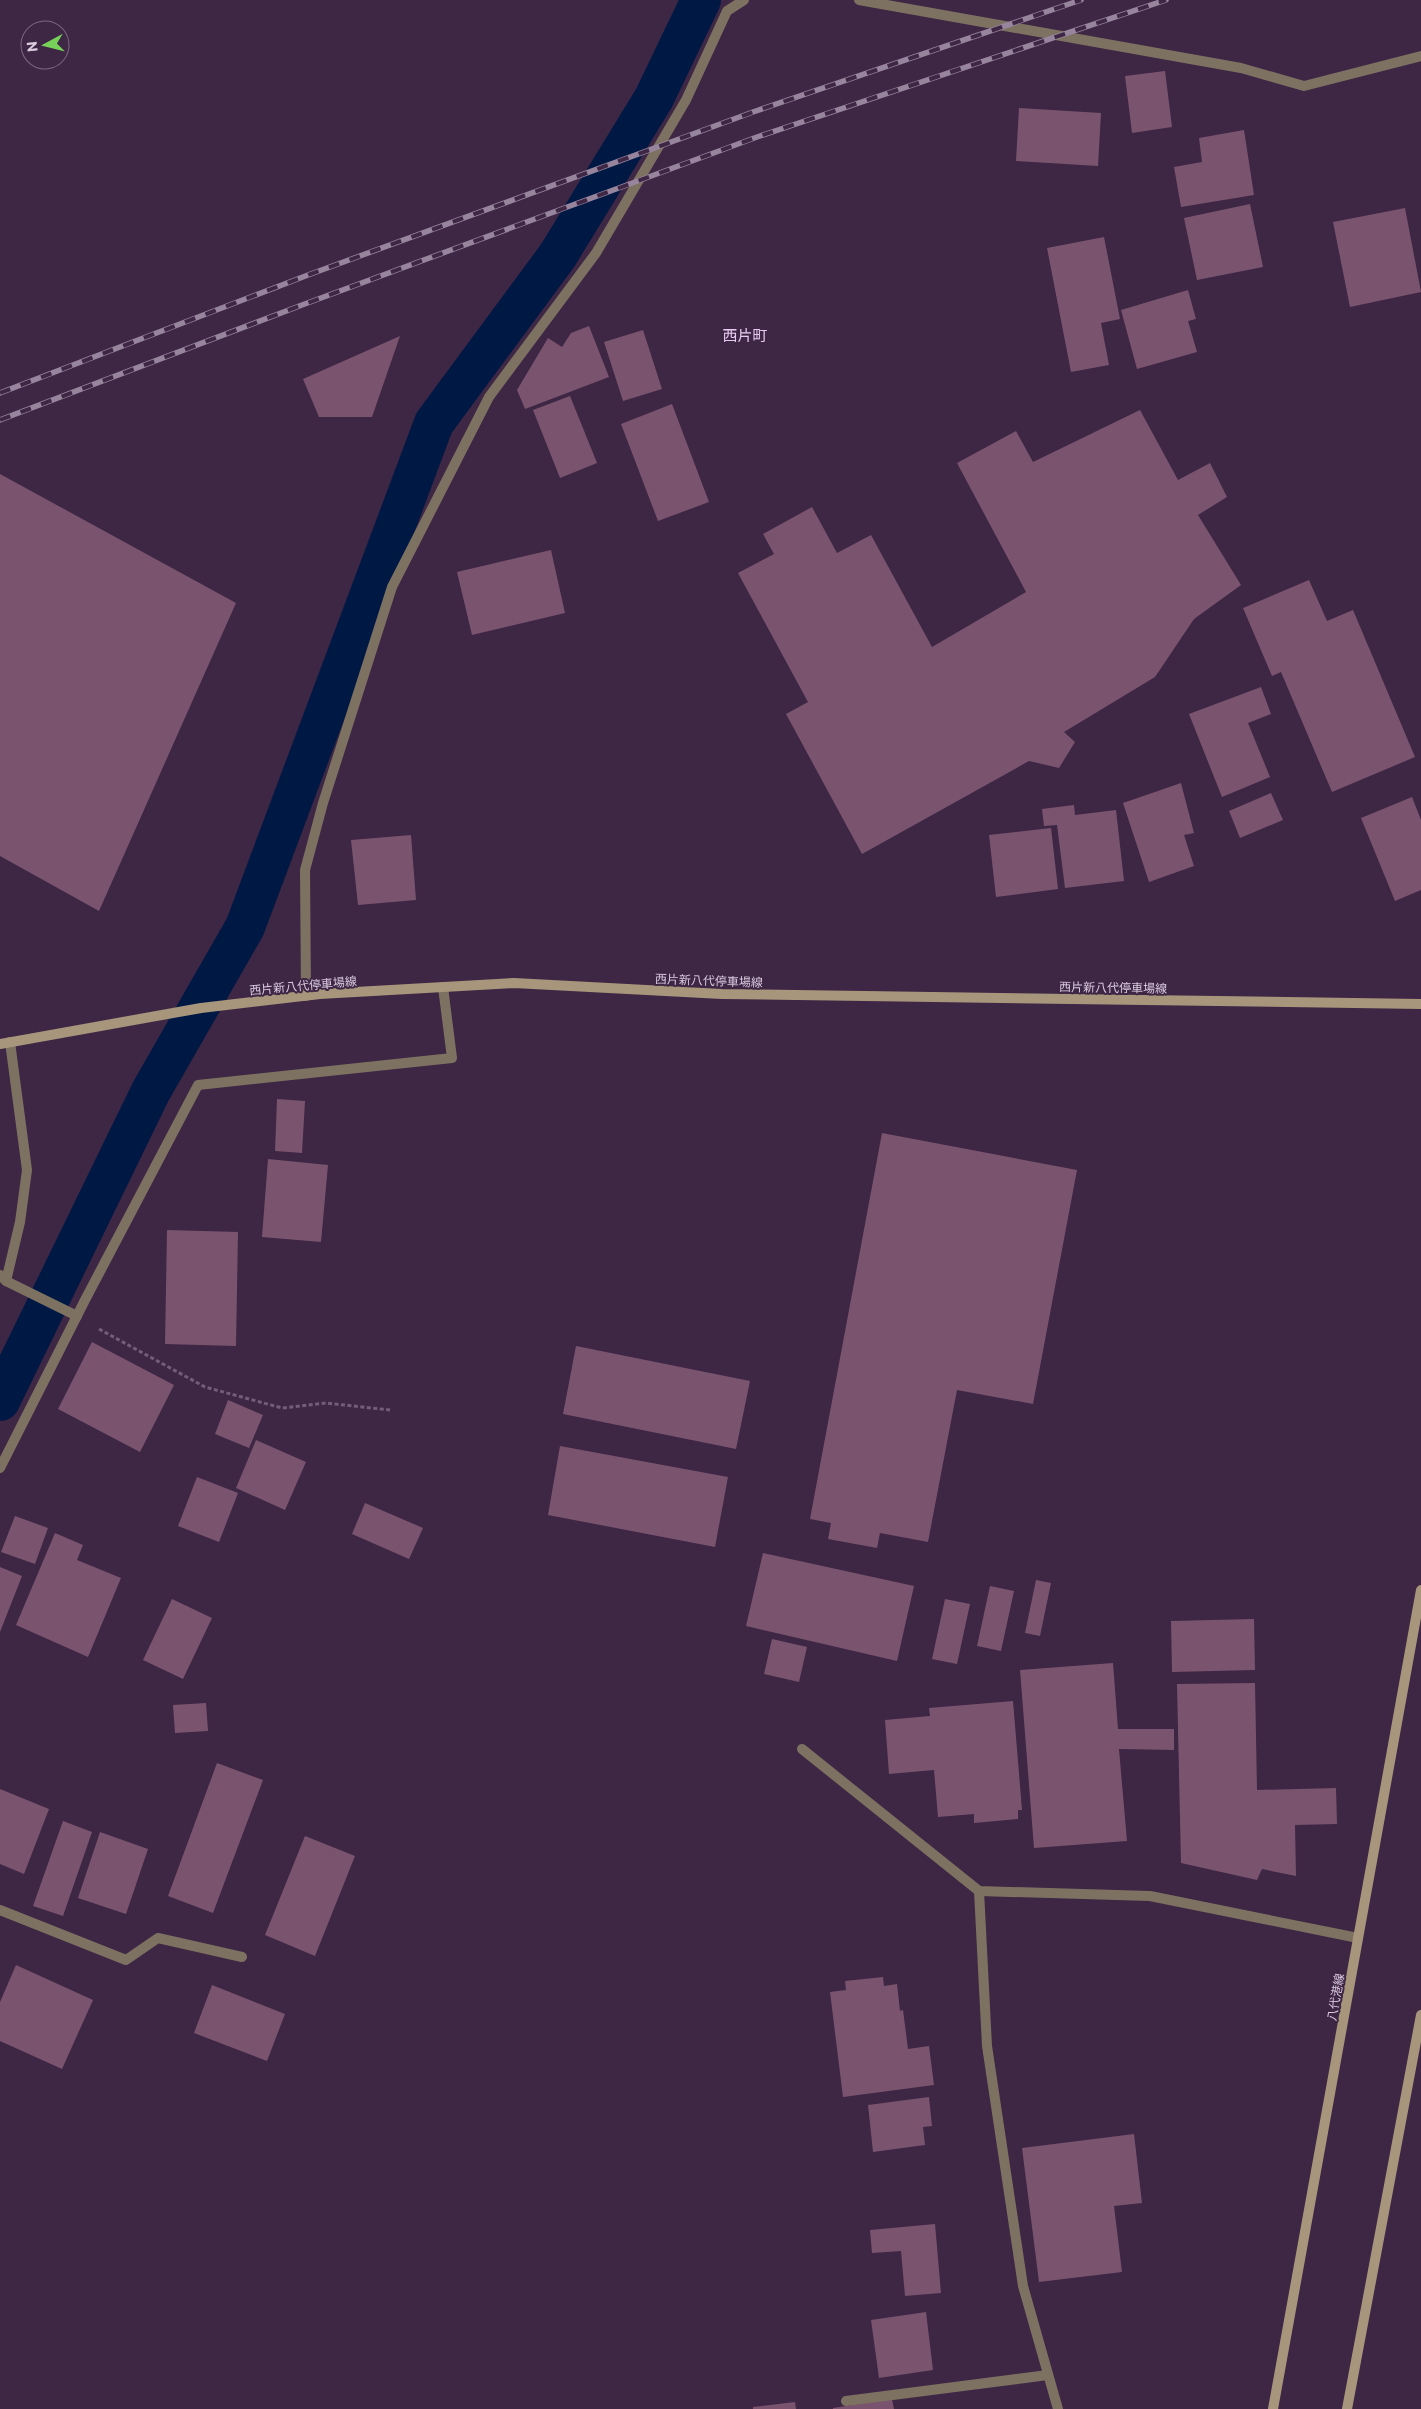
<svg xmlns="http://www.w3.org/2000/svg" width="1421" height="2409" font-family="Commissioner,'Noto Sans JP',sans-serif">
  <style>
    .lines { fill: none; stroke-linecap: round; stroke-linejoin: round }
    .canal { stroke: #001944; stroke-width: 40 }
    .building { fill: #7a546e }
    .path { stroke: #725e79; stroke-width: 3; stroke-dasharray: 4 2.5; stroke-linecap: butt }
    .lane { stroke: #7d7261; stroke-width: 10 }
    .street { stroke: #7d7261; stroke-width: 10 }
    .secondary { stroke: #a7967b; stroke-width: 10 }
    .rail-casing { stroke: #97849d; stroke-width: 5.5 }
    .rail { stroke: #3e2645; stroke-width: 4; stroke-dasharray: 11; stroke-linecap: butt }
    .labels { text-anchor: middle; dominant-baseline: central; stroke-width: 4; stroke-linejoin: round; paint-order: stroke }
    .street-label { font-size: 12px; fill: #dacbdf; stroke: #3e2645 }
    .quarter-label { font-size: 15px; fill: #e7c8f0; stroke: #3e2645 }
  </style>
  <rect width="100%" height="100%" fill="#3e2645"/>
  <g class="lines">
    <!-- canal -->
    <polyline class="canal" points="0,1401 151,1091 245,927 434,423 558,255 654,98 701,0"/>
  </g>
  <!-- building -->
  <g class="building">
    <polygon points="1165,71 1172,127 1132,133 1125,76"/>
    <polygon points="1019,108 1101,113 1098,166 1016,161"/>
    <polygon points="1244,130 1254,195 1181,207 1174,167 1202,162 1199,138"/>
    <polygon points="1250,204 1263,267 1197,280 1184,218"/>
    <polygon points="1405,208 1421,292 1350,307 1333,222"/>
    <polygon points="1104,237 1120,319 1101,323 1109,365 1071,372 1047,248"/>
    <polygon points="1188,290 1196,319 1188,321 1197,352 1137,369 1121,310"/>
    <polygon points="589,326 609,377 525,409 517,390 548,338 562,347 571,333"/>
    <polygon points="643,330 662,389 623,401 604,342"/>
    <polygon points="400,336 372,417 319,417 303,379"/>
    <polygon points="570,396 597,463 560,478 533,410"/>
    <polygon points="672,404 709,502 658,521 621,424"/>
    <polygon points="1140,410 1178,480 1210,463 1227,497 1198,515 1241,585 1194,619 1155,677 1064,732 1075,742 1059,768 1029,761 862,854 786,714 808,702 738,573 774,554 763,534 812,507 837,553 871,535 932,647 1026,592 957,463 1016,431 1033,462"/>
    <polygon points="0,474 236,603 99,911 0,856"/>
    <polygon points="551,550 565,613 472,635 457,572"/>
    <polygon points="1309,580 1327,621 1353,610 1415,757 1332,792 1281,672 1272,676 1243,608"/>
    <polygon points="1261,687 1271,714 1248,723 1270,777 1222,797 1189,714"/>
    <polygon points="1181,783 1194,833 1184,835 1194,866 1149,882 1123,803"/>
    <polygon points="1271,793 1283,820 1240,838 1229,811"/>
    <polygon points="1412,797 1421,820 1421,890 1395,901 1361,818"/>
    <polygon points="1074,805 1075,815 1116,810 1124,881 1065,888 1057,825 1044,826 1042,809"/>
    <polygon points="1051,828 1058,889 996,897 989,835"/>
    <polygon points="411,835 416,900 358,905 351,840"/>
    <polygon points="277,1099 305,1101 302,1153 275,1151"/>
    <polygon points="882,1133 1077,1170 1033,1404 957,1390 928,1542 880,1533 877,1548 828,1539 831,1523 810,1519"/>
    <polygon points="268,1159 328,1165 321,1242 262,1237"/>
    <polygon points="167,1230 238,1232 236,1346 165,1344"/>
    <polygon points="92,1342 174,1385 140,1452 58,1409"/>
    <polygon points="576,1346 750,1381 736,1449 563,1414"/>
    <polygon points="228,1400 263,1415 249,1448 215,1434"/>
    <polygon points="256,1440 306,1462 285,1510 236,1488"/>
    <polygon points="560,1446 728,1477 715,1547 548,1515"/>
    <polygon points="197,1477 238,1493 219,1542 178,1526"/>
    <polygon points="365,1503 423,1528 409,1559 352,1534"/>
    <polygon points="15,1516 48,1528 35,1564 1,1552"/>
    <polygon points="55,1533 83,1545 77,1560 121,1578 88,1657 16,1625"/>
    <polygon points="763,1553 914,1586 897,1661 746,1626"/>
    <polygon points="0,1567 22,1576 0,1632"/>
    <polygon points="1036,1580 1051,1583 1040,1636 1025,1633"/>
    <polygon points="990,1586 1014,1591 1001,1651 977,1646"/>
    <polygon points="172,1599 212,1618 183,1679 143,1660"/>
    <polygon points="945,1599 970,1604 957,1664 932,1659"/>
    <polygon points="1254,1619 1255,1670 1172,1672 1171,1621"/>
    <polygon points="772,1639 807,1647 799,1682 764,1674"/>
    <polygon points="1113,1663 1118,1729 1174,1729 1174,1750 1119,1749 1127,1841 1034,1848 1020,1670"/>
    <polygon points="1255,1683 1257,1790 1336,1788 1337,1824 1295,1825 1296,1876 1262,1869 1257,1880 1181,1863 1177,1684"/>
    <polygon points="1013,1701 1022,1810 1018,1810 1018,1819 974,1823 974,1814 938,1817 934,1770 889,1774 885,1720 930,1716 929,1708"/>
    <polygon points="206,1703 208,1731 175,1733 173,1705"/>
    <polygon points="217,1763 263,1780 213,1913 168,1896"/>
    <polygon points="0,1789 49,1809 24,1874 0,1864"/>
    <polygon points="63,1821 92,1832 63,1916 33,1906"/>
    <polygon points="100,1832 148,1849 126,1914 78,1898"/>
    <polygon points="305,1836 355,1856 315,1956 265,1935"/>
    <polygon points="16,1965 93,2000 62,2069 0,2041 0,2002"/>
    <polygon points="883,1977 884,1986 897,1984 900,2011 903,2010 908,2049 929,2046 934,2085 843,2097 830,1992 846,1990 845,1981"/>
    <polygon points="212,1985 285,2014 267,2061 194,2033"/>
    <polygon points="929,2097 932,2126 923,2127 925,2145 873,2152 868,2105"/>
    <polygon points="1134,2134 1142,2203 1114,2206 1122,2272 1039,2282 1022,2148"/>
    <polygon points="935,2224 941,2293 905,2296 901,2251 872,2253 870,2230"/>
    <polygon points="926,2312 933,2370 879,2378 871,2320"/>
    <polygon points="892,2399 894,2409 833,2409 833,2408"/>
    <polygon points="795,2402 796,2409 753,2409 753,2407"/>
  </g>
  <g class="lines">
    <!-- path -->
    <polyline class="path" points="99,1329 205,1387 282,1408 326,1403 390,1410"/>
    <!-- lane -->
    <g class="lane">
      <polyline points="306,996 305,870 323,803 392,587 489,397 596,253 686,100 727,11 744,0"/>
      <polyline points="0,1275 6,1281 20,1222 27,1170 10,1042"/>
      <polyline points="6,1281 77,1316"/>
      <polyline points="0,1468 85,1300 198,1085 452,1058 443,987"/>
      <polyline points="802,1749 979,1891 1150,1896 1358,1938"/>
      <polyline points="979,1891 987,2046 1023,2286 1058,2409"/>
      <polyline points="0,1910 126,1960 158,1938 242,1957"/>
      <polyline points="846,2401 1048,2375"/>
    </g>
    <!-- street -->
    <polyline class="street" points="859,0 1241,68 1304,86 1421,56"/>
    <!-- secondary -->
    <g class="secondary">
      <polyline points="0,1044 201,1008 320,994 514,983 722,994 1421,1004"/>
      <polyline points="1273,2409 1421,1590"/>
      <polyline points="1347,2409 1421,2015"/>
    </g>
    <!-- rail casing -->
    <g class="rail-casing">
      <g id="rail">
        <polyline points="0,393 308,275 753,112 1081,0"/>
        <polyline points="0,420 302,305 757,137 1166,0"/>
      </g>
    </g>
    <!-- rail -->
    <use href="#rail" class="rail"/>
  </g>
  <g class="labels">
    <!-- street labels -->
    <g class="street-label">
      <text transform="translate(709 980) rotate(2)">西片新八代停車場線</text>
      <text transform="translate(303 985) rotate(-5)">西片新八代停車場線</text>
      <text transform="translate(1113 987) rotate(1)">西片新八代停車場線</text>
      <text transform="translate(1335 1997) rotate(-80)">八代港線</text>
    </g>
    <!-- quarter labels -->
    <g class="quarter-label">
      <text x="745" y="335">西片町</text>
    </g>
  </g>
  <!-- north arrow -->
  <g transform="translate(45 45) rotate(263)"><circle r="24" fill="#3e2645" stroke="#7c6883"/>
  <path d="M0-4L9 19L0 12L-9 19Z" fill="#77d259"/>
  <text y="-8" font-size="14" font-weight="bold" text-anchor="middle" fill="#dacbdf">N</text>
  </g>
</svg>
